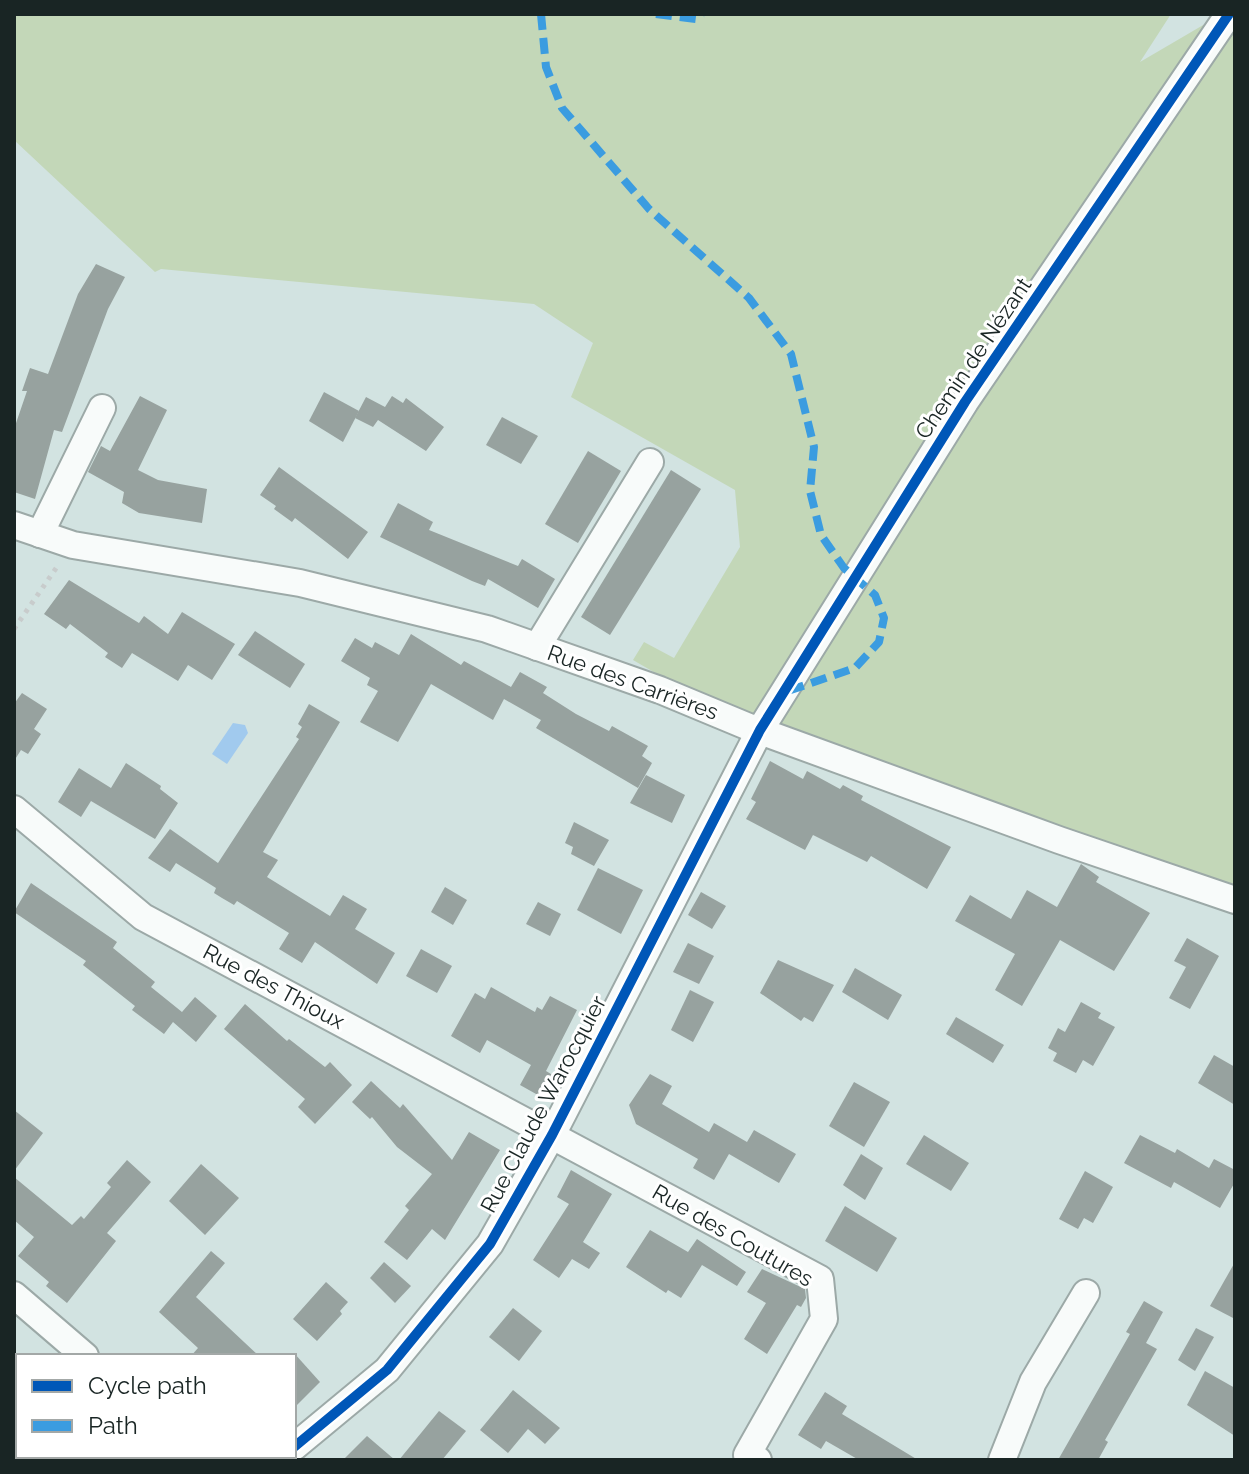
<svg xmlns="http://www.w3.org/2000/svg" width="1249" height="1474" font-family="Raleway,sans-serif">
  <style>
    .green { fill: #c3d7b8 }
    .water { fill: #a1caee }
    .building { fill: #97a29f }
    .lines { fill: none; stroke-linecap: round; stroke-linejoin: round }
    .minor-casing { stroke: #9ca9a7; stroke-width: 30 }
    .path { stroke: #c8cccc; stroke-width: 5; stroke-dasharray: 4 6; stroke-linecap: butt }
    .minor { stroke: #f8fbfa; stroke-width: 26 }
    .quiet { stroke: #3b9ce0; stroke-width: 8; stroke-dasharray: 16 8; stroke-linecap: butt }
    .cycleway-casing { stroke: #fff; stroke-width: 15 }
    .cycleway { stroke: #0057b8; stroke-width: 10 }
    .labels { text-anchor: middle; dominant-baseline: central; stroke-width: 6; stroke-linejoin: round; paint-order: stroke }
    .street-label { font-size: 22px; fill: #192524; stroke: #fff }
  </style>
  <rect width="100%" height="100%" fill="#d2e3e1"/>
  <!-- green -->
  <polygon class="green" points="14,14 1171,14 1140,62 1222,14 1235,14 1235,887 733,718 633,660 644,642 674,658 740,547 735,490 571,397 593,343 534,304 161,269 155,272 14,140"/>
  <!-- water -->
  <polygon class="water" points="233,723 245,725 248,733 227,764 212,754"/>
  <!-- building -->
  <g class="building">
    <polygon points="96,264 125,277 108,309 62,432 54,430 35,499 14,492 14,429 27,391 22,391 30,368 48,374 78,294"/>
    <polygon points="324,392 359,411 343,442 309,421"/>
    <polygon points="140,396 167,410 138,470 158,480 207,489 202,523 139,513 122,503 124,492 88,472 101,446 110,451"/>
    <polygon points="392,396 403,403 406,398 444,427 426,451 378,420 373,427 355,418 366,397 385,407"/>
    <polygon points="502,417 538,436 521,464 486,445"/>
    <polygon points="588,451 621,471 578,543 545,524"/>
    <polygon points="279,467 368,532 348,559 295,518 292,522 274,509 276,506 260,495"/>
    <polygon points="671,470 701,489 610,635 581,617"/>
    <polygon points="398,503 433,522 429,530 518,566 522,559 555,579 538,608 488,579 485,586 472,581 380,537"/>
    <polygon points="69,580 139,623 144,616 168,634 182,612 235,644 212,680 188,665 178,681 132,653 122,668 105,657 108,653 70,624 66,629 44,614"/>
    <polygon points="255,631 305,664 290,688 238,655"/>
    <polygon points="411,634 461,665 464,661 511,687 520,672 547,687 543,693 576,714 609,731 612,726 648,746 642,756 652,763 638,788 536,728 541,720 504,699 493,720 431,684 398,742 360,722 378,691 367,685 370,678 341,661 355,638 372,648 375,642 399,655"/>
    <polygon points="22,693 47,709 34,729 41,734 28,754 21,750 14,761 14,704"/>
    <polygon points="309,704 340,722 263,852 278,860 267,877 330,916 343,895 367,909 355,929 395,953 377,984 315,942 302,963 279,949 289,933 237,901 234,905 222,898 214,893 216,888 176,863 170,872 148,858 170,829 218,863 299,739 296,737 302,727 298,724"/>
    <polygon points="770,761 803,779 807,771 840,789 843,785 863,796 861,800 951,847 927,889 871,856 867,862 813,835 805,850 746,819 756,802 751,799"/>
    <polygon points="126,763 161,786 160,789 178,803 155,839 91,801 81,817 58,802 79,768 111,788"/>
    <polygon points="646,775 685,795 672,823 630,803"/>
    <polygon points="574,822 609,840 594,866 571,854 573,847 565,843"/>
    <polygon points="1081,864 1099,877 1096,882 1150,913 1114,971 1060,940 1022,1006 995,990 1015,954 955,921 970,895 1011,919 1027,890 1057,907"/>
    <polygon points="598,868 643,890 621,934 577,910"/>
    <polygon points="31,883 117,942 113,948 155,982 151,987 182,1012 195,997 217,1016 196,1042 173,1022 164,1034 132,1010 135,1006 83,965 86,961 14,912"/>
    <polygon points="445,887 467,900 453,925 431,912"/>
    <polygon points="701,892 726,906 712,929 688,915"/>
    <polygon points="538,902 561,914 550,936 526,924"/>
    <polygon points="1187,938 1219,956 1190,1009 1169,998 1186,967 1174,961"/>
    <polygon points="688,943 714,956 699,984 673,972"/>
    <polygon points="421,949 452,966 437,993 406,976"/>
    <polygon points="778,960 834,985 813,1022 804,1017 801,1021 760,993"/>
    <polygon points="855,968 902,995 888,1020 842,992"/>
    <polygon points="491,987 535,1012 537,1007 542,1010 550,996 577,1010 546,1071 556,1077 545,1099 520,1085 531,1065 487,1040 480,1053 451,1036 475,993 485,999"/>
    <polygon points="690,990 714,1002 693,1042 671,1030"/>
    <polygon points="1081,1002 1101,1013 1098,1018 1115,1027 1093,1066 1083,1060 1076,1073 1053,1061 1057,1053 1048,1048 1058,1028 1065,1032"/>
    <polygon points="245,1004 287,1041 289,1039 325,1067 330,1062 352,1085 315,1124 298,1107 305,1099 224,1029"/>
    <polygon points="956,1017 1004,1045 993,1063 946,1034"/>
    <polygon points="1214,1055 1235,1067 1235,1105 1198,1083"/>
    <polygon points="650,1074 672,1086 662,1104 709,1132 714,1123 747,1142 754,1130 796,1154 779,1183 729,1154 714,1180 693,1168 698,1159 636,1124 629,1105"/>
    <polygon points="371,1081 400,1108 403,1104 452,1160 469,1132 500,1150 445,1240 432,1229 407,1260 384,1242 409,1210 405,1206 432,1174 397,1147 372,1117 370,1119 352,1102"/>
    <polygon points="854,1082 890,1102 864,1147 829,1126"/>
    <polygon points="14,1110 43,1133 14,1171"/>
    <polygon points="924,1135 969,1163 951,1191 906,1164"/>
    <polygon points="1140,1135 1175,1153 1177,1149 1209,1168 1214,1159 1235,1170 1235,1182 1220,1208 1174,1182 1171,1188 1124,1163"/>
    <polygon points="861,1154 883,1168 865,1200 843,1185"/>
    <polygon points="127,1160 151,1182 107,1233 116,1241 67,1303 46,1286 49,1282 18,1256 34,1237 14,1220 14,1177 72,1225 81,1216 84,1219 111,1187 107,1183"/>
    <polygon points="201,1164 239,1198 205,1235 169,1201"/>
    <polygon points="571,1170 612,1194 583,1242 600,1253 589,1269 572,1259 559,1278 533,1260 569,1204 557,1197"/>
    <polygon points="1085,1171 1113,1187 1093,1223 1084,1218 1078,1229 1059,1219"/>
    <polygon points="845,1206 897,1238 877,1272 825,1241"/>
    <polygon points="650,1230 688,1252 697,1239 746,1272 737,1286 702,1265 681,1298 668,1290 666,1293 626,1267"/>
    <polygon points="211,1251 225,1263 196,1297 259,1356 191,1356 198,1348 159,1312"/>
    <polygon points="384,1262 411,1286 395,1303 370,1278"/>
    <polygon points="1235,1262 1235,1319 1210,1306"/>
    <polygon points="762,1269 805,1289 806,1298 801,1307 797,1305 767,1354 744,1339 766,1303 747,1292"/>
    <polygon points="326,1282 348,1302 340,1311 342,1314 317,1341 293,1319"/>
    <polygon points="1144,1301 1163,1312 1146,1343 1157,1349 1105,1440 1108,1442 1098,1460 1058,1460 1130,1334 1126,1332"/>
    <polygon points="513,1308 542,1331 519,1361 489,1337"/>
    <polygon points="1196,1328 1214,1337 1195,1371 1178,1360"/>
    <polygon points="294,1353 320,1382 294,1408"/>
    <polygon points="1205,1371 1235,1388 1235,1436 1187,1405"/>
    <polygon points="513,1390 560,1428 545,1444 528,1429 508,1453 480,1430"/>
    <polygon points="825,1392 847,1406 842,1414 918,1460 859,1460 826,1441 821,1449 798,1435"/>
    <polygon points="439,1411 466,1431 442,1460 399,1460"/>
    <polygon points="367,1436 395,1460 343,1460"/>
  </g>
  <g class="lines">
    <!-- minor casing -->
    <g class="minor-casing">
      <g id="minor">
        <polyline points="14,525 73,545 300,583 487,629 660,690 749,727 1059,840 1235,900"/>
        <polyline points="40,534 102,408"/>
        <polyline points="537,647 650,462"/>
        <polyline points="14,809 143,917 820,1279 824,1319 747,1455 758,1460"/>
        <polyline points="14,1295 85,1356"/>
        <polyline points="294,1447 387,1370 490,1244 552,1135 760,730 965,402 1229,14"/>
        <polyline points="202,1456 207,1460"/>
        <polyline points="1002,1460 1033,1382 1086,1293"/>
      </g>
    </g>
    <!-- path -->
    <polyline class="path" points="14,629 59,564"/>
    <!-- minor -->
    <use href="#minor" class="minor"/>
    <!-- quiet -->
    <g class="quiet">
      <polyline points="541,14 546,67 562,108 649,209 749,298 791,354 814,447 810,491 821,535 844,568 875,595 884,618 879,642 855,668 785,692"/>
      <polyline points="656,14 696,19 702,14"/>
    </g>
    <!-- cycleway casing -->
    <g class="cycleway-casing">
      <polyline id="cycleway" points="294,1447 387,1370 490,1244 552,1135 760,730 965,402 1229,14"/>
    </g>
    <!-- cycleway -->
    <use href="#cycleway" class="cycleway"/>
  </g>
  <g class="labels">
    <!-- street labels -->
    <g class="street-label">
      <text transform="translate(973 358) rotate(-56)">Chemin de Nézant</text>
      <text transform="translate(633 682) rotate(20)">Rue des Carrières</text>
      <text transform="translate(274 986) rotate(28)">Rue des Thioux</text>
      <text transform="translate(543 1104) rotate(-62)">Rue Claude Warocquier</text>
      <text transform="translate(733 1235) rotate(30)">Rue des Coutures</text>
    </g>
  </g>
  <!-- border -->
  <rect width="1249" height="1474" fill="none" stroke="#192524" stroke-width="32"/>
  <!-- legend -->
  <rect x="16" y="1354" width="280" height="104" fill="#ffffff" stroke="#a3a8a7" stroke-width="2"/>
  <rect x="32" y="1380" width="40" height="12" fill="#0057b8" stroke="#a3a8a7" stroke-width="2"/>
  <text x="88" y="1394" font-size="24" fill="#192524">Cycle path</text>
  <rect x="32" y="1420" width="40" height="12" fill="#3b9ce0" stroke="#a3a8a7" stroke-width="2"/>
  <text x="88" y="1434" font-size="24" fill="#192524">Path</text>
</svg>
